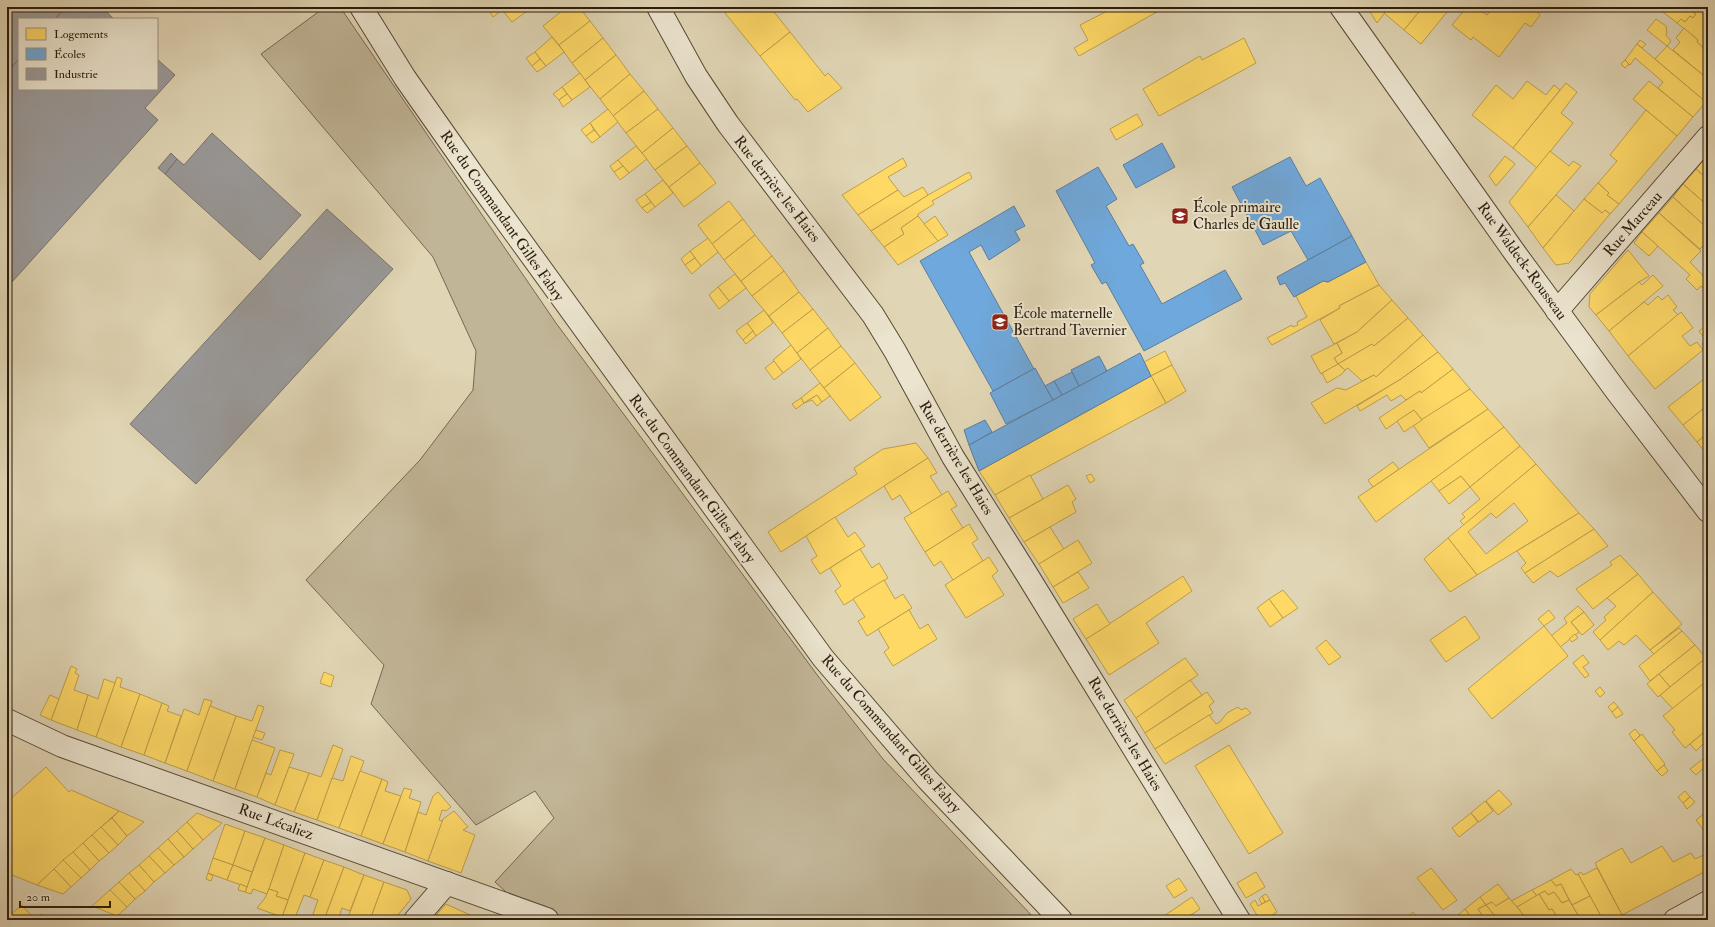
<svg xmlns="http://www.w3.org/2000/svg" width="1715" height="927" font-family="'IM FELL Double Pica',serif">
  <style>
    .green { fill: #c1b597; stroke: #766852 }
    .homes { fill: #ffd966; stroke: #bfa04b; fill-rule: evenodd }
    .schools { fill: #6fa8dc; stroke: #5b7e9e }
    .industry { fill: #999; stroke: #78736f }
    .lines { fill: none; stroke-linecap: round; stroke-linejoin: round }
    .minor-casing { stroke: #584a36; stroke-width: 24 }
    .minor { stroke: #ebe4ce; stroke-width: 22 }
    .labels { text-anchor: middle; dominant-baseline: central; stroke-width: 4; stroke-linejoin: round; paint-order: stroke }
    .street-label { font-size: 15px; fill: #2b1b0c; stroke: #ebe4ce }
    .poi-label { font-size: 15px; fill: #2b1b0c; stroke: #ebe4ce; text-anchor: start }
  </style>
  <rect width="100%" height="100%" fill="#e0d5b4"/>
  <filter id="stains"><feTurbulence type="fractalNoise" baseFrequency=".005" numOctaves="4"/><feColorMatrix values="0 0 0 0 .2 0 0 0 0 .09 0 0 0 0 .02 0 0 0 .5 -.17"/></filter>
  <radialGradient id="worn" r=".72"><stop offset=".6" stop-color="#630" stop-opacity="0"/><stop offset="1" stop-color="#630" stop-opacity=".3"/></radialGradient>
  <!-- green -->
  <polygon class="green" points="325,7 340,7 556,323 824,684 883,759 1036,920 537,920 495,882 554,818 535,791 476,825 371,704 384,665 306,580 420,460 473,390 476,351 433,257 261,54"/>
  <!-- homes -->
  <g class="homes">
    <polygon points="491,7 500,7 502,10 493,17 488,9"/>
    <polygon points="506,7 529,7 530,9 512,22 502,10"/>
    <polygon points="567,7 579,7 590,21 559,45 543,26"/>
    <polygon points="731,7 770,7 790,32 760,56 725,13"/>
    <polygon points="1115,7 1152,7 1155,13 1079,56 1074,48 1088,40 1080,25"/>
    <polygon points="1152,7 1165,7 1155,13"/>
    <polygon points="1367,7 1389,7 1377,23"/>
    <polygon points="1389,7 1423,7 1404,30 1384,13"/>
    <polygon points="1423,7 1451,7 1421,44 1404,30"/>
    <polygon points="1467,7 1476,7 1487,15 1493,7 1533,7 1540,15 1531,27 1525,23 1499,57 1473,37 1471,40 1452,25"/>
    <polygon points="1667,7 1687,7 1696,14 1693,18 1690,16 1685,22 1681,19 1677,23 1663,12"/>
    <polygon points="1687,7 1698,7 1708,15 1708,52 1697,42 1698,40 1677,23 1681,19 1685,22 1690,16 1693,18 1696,14"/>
    <polygon points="1698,7 1708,7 1708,15"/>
    <polygon points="1656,19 1666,26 1667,33 1666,35 1671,41 1667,46 1647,30"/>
    <polygon points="590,21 603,38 572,63 559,45"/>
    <polygon points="1684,28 1698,40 1697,42 1708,52 1708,79 1673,50 1680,42 1676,38"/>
    <polygon points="790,32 825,76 828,73 842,88 808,112 797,99 795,100 760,56"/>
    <polygon points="552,37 564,52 546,66 535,52"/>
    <polygon points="603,38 616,55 585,80 572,63"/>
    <polygon points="1244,38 1256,63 1159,116 1143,89 1200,56 1202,60"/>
    <polygon points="1640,40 1646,44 1642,48 1637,44"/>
    <polygon points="1637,44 1706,102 1693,117 1658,88 1663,82 1635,58 1630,65 1625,60"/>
    <polygon points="1667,46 1708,79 1708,100 1706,102 1655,59"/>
    <polygon points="535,52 540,59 532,66 526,58"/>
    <polygon points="616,55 630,74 600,99 585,80"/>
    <polygon points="540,59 546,66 537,72 532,66"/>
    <polygon points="1625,60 1629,64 1625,68 1621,64"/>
    <polygon points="580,73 590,87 572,100 562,87"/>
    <polygon points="630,74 644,91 613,116 600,99"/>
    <polygon points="1527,81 1546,95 1554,85 1560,90 1513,148 1472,115 1496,85 1513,99"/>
    <polygon points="1649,81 1693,117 1677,136 1633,99"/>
    <polygon points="1566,83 1577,92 1561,113 1573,123 1537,168 1513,148"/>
    <polygon points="562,87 567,94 559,100 553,94"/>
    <polygon points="644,91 658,109 626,133 613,116"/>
    <polygon points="567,94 572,100 563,107 559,100"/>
    <polygon points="608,109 618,122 600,137 590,123"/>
    <polygon points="658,109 673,128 642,153 626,133"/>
    <polygon points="1646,110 1677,136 1619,204 1607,195 1609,193 1598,183 1617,161 1610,155"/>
    <polygon points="1137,114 1143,125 1116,140 1110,129"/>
    <polygon points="590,123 594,130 586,136 581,130"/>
    <polygon points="673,128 687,146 655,170 642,153"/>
    <polygon points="594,130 600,137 592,143 586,136"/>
    <polygon points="636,146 647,159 629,173 618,160"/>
    <polygon points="687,146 700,163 669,187 655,170"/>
    <polygon points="1550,151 1569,166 1573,161 1581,166 1528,227 1509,202"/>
    <polygon points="1708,155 1708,180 1696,169"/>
    <polygon points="1505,156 1515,164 1496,186 1489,176"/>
    <polygon points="903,158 907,166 888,177 898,190 858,215 842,195"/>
    <polygon points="618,160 623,166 614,172 610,166"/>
    <polygon points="700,163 716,183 684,207 669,187"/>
    <polygon points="623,166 629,173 620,180 614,172"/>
    <polygon points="1696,169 1708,180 1708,206 1683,184"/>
    <polygon points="969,172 972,178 932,201 934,204 918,214 918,216 901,228 904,234 884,247 871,231 928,195"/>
    <polygon points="663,180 673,193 655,207 645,194"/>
    <polygon points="1598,183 1609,193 1607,195 1619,204 1610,214 1605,210 1602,213 1584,199"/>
    <polygon points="1683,184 1708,206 1708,229 1673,197"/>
    <polygon points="923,187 928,195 871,231 858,215 898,190 904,197"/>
    <polygon points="645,194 651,202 642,208 636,200"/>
    <polygon points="1556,195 1574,211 1543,248 1528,227"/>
    <polygon points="1673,197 1708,229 1708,242 1707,241 1700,249 1659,213"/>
    <polygon points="1584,199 1602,213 1605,210 1610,214 1569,263 1556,265 1543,248"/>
    <polygon points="729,201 743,219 712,244 698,225"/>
    <polygon points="651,202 655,207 647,213 642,208"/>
    <polygon points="1659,213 1701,251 1690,262 1708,281 1708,289 1706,291 1701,286 1697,290 1686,279 1690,275 1642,232"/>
    <polygon points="918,216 938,241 898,265 884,247 904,234 901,228"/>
    <polygon points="935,216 948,235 938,241 924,224"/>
    <polygon points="743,219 755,235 724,260 712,244"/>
    <polygon points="1642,232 1658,246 1649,256 1634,243"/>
    <polygon points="755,235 772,256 741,281 724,260"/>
    <polygon points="708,238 718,252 701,266 690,251"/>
    <polygon points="1628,250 1649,276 1639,282 1596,315 1589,307 1590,294"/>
    <polygon points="690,251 695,258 685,265 681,259"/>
    <polygon points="772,256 784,271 752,296 741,281"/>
    <polygon points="695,258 701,266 692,274 685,265"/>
    <polygon points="1366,262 1379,285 1339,306 1340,308 1272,345 1267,338 1292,325 1293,327 1298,325 1297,322 1307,317 1296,296 1323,281 1328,282"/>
    <polygon points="784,271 799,292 769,316 752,296"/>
    <polygon points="735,274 746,288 729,301 718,287"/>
    <polygon points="1653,275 1663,286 1609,331 1596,315 1639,282 1642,285"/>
    <polygon points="1379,285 1392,300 1357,332 1334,344 1320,320 1340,308 1339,306"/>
    <polygon points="718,287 729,301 719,309 709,295"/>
    <polygon points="799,292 813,309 782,333 769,316"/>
    <polygon points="1668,295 1677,307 1673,310 1678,315 1628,356 1609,331 1644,302 1648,305 1658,296 1662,300"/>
    <polygon points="1392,300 1408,318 1374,346 1372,344 1338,364 1334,358 1342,353 1337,343 1357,332"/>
    <polygon points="813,309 828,328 797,353 782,333"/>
    <polygon points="764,310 773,323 756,336 747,323"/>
    <polygon points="1681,312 1693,328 1682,336 1690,346 1697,342 1703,350 1655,389 1628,356"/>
    <polygon points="1408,318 1423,335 1376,377 1374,375 1362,381 1348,368 1345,370 1338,364 1372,344 1374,346"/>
    <polygon points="747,323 753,331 743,340 736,331"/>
    <polygon points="1708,324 1708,347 1706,348 1702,344 1706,340 1699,331"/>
    <polygon points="828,328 841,346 810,370 797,353"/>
    <polygon points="753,331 756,336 746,344 743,340"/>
    <polygon points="1423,335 1438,352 1401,379 1325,424 1311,403 1337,388 1346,390 1374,375 1376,377"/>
    <polygon points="1337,343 1342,353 1334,358 1338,364 1321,374 1311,356"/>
    <polygon points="791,345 801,359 783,373 773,360"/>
    <polygon points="841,346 855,363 824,388 810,370"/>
    <polygon points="1165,351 1172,365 1151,376 1144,362"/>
    <polygon points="1438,352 1453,369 1421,393 1420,391 1406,400 1401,395 1391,401 1387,395 1360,411 1357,406 1401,379"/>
    <polygon points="774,361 783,373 774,380 765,368"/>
    <polygon points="855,363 881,397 850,421 824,388"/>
    <polygon points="1338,364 1345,370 1342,374 1327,383 1322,373"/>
    <polygon points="1172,365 1186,391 1166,403 1151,376"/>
    <polygon points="1453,369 1470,389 1422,420 1414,410 1386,429 1379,418 1420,391 1421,393"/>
    <polygon points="1151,376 1166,403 995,495 979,471"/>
    <polygon points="1708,376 1708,405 1683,425 1668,407"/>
    <polygon points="820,383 830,396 822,402 817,395 804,403 801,398"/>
    <polygon points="1470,389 1488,409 1429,448 1413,425"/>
    <polygon points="817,395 822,402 817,406 812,400 804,403"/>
    <polygon points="801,398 804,403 796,409 792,404"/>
    <polygon points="1708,405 1708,433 1697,442 1683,425"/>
    <polygon points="1488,409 1504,427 1376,522 1358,497"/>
    <polygon points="1414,410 1422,420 1404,432 1397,421"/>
    <polygon points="1504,427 1520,446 1470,487 1461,476 1439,491 1431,481"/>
    <polygon points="1708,433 1708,456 1697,442"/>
    <polygon points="916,443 928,458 781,552 768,532 857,474 854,468 883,449"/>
    <polygon points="1520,446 1536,464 1464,525 1460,521 1465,517 1462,514 1480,499 1470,487"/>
    <polygon points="928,458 937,473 930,476 942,495 912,514 900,495 892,500 884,486"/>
    <polygon points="1393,462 1399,469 1373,487 1368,480"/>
    <path d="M1536,464L1579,513L1477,575L1448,538ZM1514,503L1528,521L1486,554L1468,532L1491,513L1496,518Z"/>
    <polygon points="1091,474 1095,480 1090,483 1086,476"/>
    <polygon points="1030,475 1043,499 1009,518 995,495"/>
    <polygon points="1461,476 1470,487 1449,504 1439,491"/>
    <polygon points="1068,485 1076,499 1072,502 1076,512 1024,542 1009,518"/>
    <polygon points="948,491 957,506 951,509 963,528 925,552 904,518"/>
    <polygon points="1579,513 1594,529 1525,573 1521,568 1526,563 1517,551"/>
    <polygon points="835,517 848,537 855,532 865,546 820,574 811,560 817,556 806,536"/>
    <polygon points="969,524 978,539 972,543 983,561 953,580 941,561 934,566 925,552"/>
    <polygon points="1050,527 1064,549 1039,564 1024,542"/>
    <polygon points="1594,529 1608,546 1558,577 1550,571 1533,583 1525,573"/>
    <polygon points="1448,538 1477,575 1450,592 1424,559"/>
    <polygon points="1078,540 1092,563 1053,587 1039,564"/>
    <polygon points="860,549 872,568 879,563 888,578 844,605 835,591 841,586 830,568"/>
    <polygon points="1620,555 1638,574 1593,609 1576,589 1612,565 1610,562"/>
    <polygon points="989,557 998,571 992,576 1004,595 966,618 945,585"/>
    <polygon points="1078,572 1089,588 1063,603 1053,587"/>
    <polygon points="1638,574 1653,592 1600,640 1593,632 1606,620 1604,617 1616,606 1607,598"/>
    <polygon points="1183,576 1192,591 1146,623 1159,643 1109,675 1086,639"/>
    <polygon points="884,580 895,599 903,594 912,608 867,636 858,621 865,617 853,599"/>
    <polygon points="1283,590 1298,608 1283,618 1269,599"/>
    <polygon points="1653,592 1682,624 1650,650 1636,635 1624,645 1619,641 1608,650 1600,640"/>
    <polygon points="1269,599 1283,618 1270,627 1257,608"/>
    <polygon points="1097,604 1110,624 1086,639 1073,619"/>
    <polygon points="1578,606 1584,612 1571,622 1579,632 1560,647 1551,636 1567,623 1564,618"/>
    <polygon points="909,610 920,629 928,624 937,639 893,666 884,652 889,648 878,629"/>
    <polygon points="1549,610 1555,618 1544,626 1538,619"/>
    <polygon points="1584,612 1594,625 1582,635 1571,622"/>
    <polygon points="1465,616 1480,638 1446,662 1430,640"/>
    <polygon points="1544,626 1568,656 1492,719 1468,689"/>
    <polygon points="1679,628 1682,631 1654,654 1650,650"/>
    <polygon points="1682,631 1695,645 1650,681 1639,666"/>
    <polygon points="1575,634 1578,638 1572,642 1569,639"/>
    <polygon points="1326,640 1341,657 1329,665 1316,648"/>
    <polygon points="1695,645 1706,658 1670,687 1659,674"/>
    <polygon points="1583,655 1589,663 1583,667 1589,675 1585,678 1573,663"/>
    <polygon points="1185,658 1198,675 1136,718 1124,700"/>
    <polygon points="1706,658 1708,661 1708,680 1673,709 1660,695"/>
    <polygon points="71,666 77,669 75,673 79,675 74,690 88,695 77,730 51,720"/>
    <polygon points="324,672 334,676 331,687 320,683"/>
    <polygon points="1659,674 1670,687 1658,697 1647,684"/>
    <polygon points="117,677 122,679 120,687 140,694 121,747 96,737"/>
    <polygon points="104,679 115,683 96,737 77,730 88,695 98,699"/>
    <polygon points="1190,680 1202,695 1145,733 1136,718"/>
    <polygon points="1708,680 1708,729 1685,748 1672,732 1675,730 1663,716"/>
    <polygon points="1600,687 1605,693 1600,697 1595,691"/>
    <polygon points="1207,692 1214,702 1209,706 1213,713 1155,749 1145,733"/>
    <polygon points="140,694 162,703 144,755 121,747"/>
    <polygon points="50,695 59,699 51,720 40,715"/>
    <polygon points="204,699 212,701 187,771 165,763 184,709 199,715"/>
    <polygon points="1614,702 1618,707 1612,712 1608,707"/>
    <polygon points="162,703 169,706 167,711 181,716 165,763 144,755"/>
    <polygon points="258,705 264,707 235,789 213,781 236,716 252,721"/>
    <polygon points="210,706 236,716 213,781 187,771"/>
    <polygon points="1238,707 1241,710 1246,708 1251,713 1165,764 1155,749 1209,715 1216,724 1220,722 1227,713"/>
    <polygon points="1618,707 1623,714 1616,718 1612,712"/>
    <polygon points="1635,729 1640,735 1634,741 1629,734"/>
    <polygon points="1708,729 1708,750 1703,744 1696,751 1690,744"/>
    <polygon points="256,730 265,733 262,740 253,737"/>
    <polygon points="1642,734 1665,764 1657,771 1634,741"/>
    <polygon points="252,740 275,748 257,797 235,789"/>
    <polygon points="333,745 343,749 317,820 294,812 309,773 321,777"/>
    <polygon points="1229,745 1283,833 1249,854 1195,766"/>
    <polygon points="280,750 294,754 275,805 257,797 266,773 271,775"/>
    <polygon points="351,756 364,761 339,828 317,820 332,778 343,781"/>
    <polygon points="1703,759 1707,765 1696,775 1690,769"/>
    <polygon points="1664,765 1668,771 1662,776 1657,771"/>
    <polygon points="46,767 69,792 71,790 119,811 37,885 7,873 7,802"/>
    <polygon points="289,767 309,773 294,812 275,805"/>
    <polygon points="360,771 382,779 361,836 339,828"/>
    <polygon points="382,779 388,782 385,791 401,796 383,844 361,836"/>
    <polygon points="404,788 412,790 409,798 421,802 405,852 383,844"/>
    <polygon points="1499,790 1512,804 1498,815 1486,801"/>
    <polygon points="1685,791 1690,797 1683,803 1678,797"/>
    <polygon points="438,792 451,807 446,811 442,810 439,820 443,821 428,861 405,852 418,812 426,815 433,796"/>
    <polygon points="1690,797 1695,802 1687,809 1683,803"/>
    <polygon points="1485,801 1493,811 1479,822 1471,813"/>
    <polygon points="119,811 144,822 127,836 112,818"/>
    <polygon points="454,811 468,827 463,830 475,835 461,873 428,861 443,819"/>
    <polygon points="197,813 222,823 203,840 187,822"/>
    <polygon points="1471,813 1478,822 1459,837 1452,828"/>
    <polygon points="1705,813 1708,816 1708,836 1696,820"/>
    <polygon points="112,818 127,836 118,845 101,827"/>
    <polygon points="187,822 203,840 193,849 177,831"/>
    <polygon points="225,824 245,831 233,865 213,858"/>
    <polygon points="101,827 118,845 109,853 92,835"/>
    <polygon points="177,831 193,849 184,857 168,839"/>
    <polygon points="245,831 265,838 252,872 233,865"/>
    <polygon points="92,835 109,853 99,861 83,843"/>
    <polygon points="265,838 284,845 269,889 267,894 253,889 251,894 245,892"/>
    <polygon points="168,839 184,857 174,865 158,848"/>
    <polygon points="83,843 99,861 90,870 73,852"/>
    <polygon points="284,845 305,853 288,900 276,896 278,892 269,889"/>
    <polygon points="1662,846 1673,862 1691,853 1695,859 1706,854 1708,856 1708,870 1622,915 1595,863 1622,848 1631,863"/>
    <polygon points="158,848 174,865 165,873 149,856"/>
    <polygon points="73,852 90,870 81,878 63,860"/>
    <polygon points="305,853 324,860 310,897 304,895 294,920 291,920 282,917"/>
    <polygon points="149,856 165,873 154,882 139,865"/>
    <polygon points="213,858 233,865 227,880 208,873"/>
    <polygon points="63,860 81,878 71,887 54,869"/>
    <polygon points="324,860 344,867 324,920 311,920 318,900 310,897"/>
    <polygon points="139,865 154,882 145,891 129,873"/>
    <polygon points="233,865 252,872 247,887 227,880"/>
    <polygon points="344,867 364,875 350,911 342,908 338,920 324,920"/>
    <polygon points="1431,868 1457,900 1443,910 1417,878"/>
    <polygon points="1597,868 1622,915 1614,920 1603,920 1578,874 1581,872 1583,875"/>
    <polygon points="54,869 71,887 63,894 37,885"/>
    <polygon points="1571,869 1576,875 1578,874 1590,896 1572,905 1561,884 1556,886 1551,880"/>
    <polygon points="1256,872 1265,887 1246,898 1237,883"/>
    <polygon points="129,873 145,891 135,899 119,882"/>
    <polygon points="208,873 213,876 211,881 206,879"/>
    <polygon points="364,875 384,882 370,920 347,920"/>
    <polygon points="1179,878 1187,890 1174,898 1166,886"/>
    <polygon points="1551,880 1556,886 1561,884 1569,900 1562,903 1554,892 1548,895 1545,891 1537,896 1532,890"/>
    <polygon points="119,882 135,899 127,907 110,890"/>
    <polygon points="384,882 407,890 411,899 394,920 370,920"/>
    <polygon points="240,884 247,887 245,892 238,890"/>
    <polygon points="1498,884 1509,898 1496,906 1492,902 1486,905 1480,897"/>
    <polygon points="269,889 278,892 276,896 288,900 282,917 257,908 265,898"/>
    <polygon points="110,890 127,907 117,916 92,906"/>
    <polygon points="1532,890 1537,896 1517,907 1511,901"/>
    <polygon points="1545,891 1548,895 1554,892 1562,903 1569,900 1581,920 1559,920 1552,909 1549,910 1539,894"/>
    <polygon points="1266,894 1270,900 1265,902 1262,896"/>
    <polygon points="1539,894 1549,910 1552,909 1559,920 1527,920 1517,907"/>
    <polygon points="1262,896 1265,902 1262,904 1259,899"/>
    <polygon points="1590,896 1603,920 1581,920 1572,905"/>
    <polygon points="1192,897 1200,909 1183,920 1158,920"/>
    <polygon points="1480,897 1486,905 1478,909 1482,915 1473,920 1465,909"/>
    <polygon points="1509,898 1517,907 1527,920 1498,920 1486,905 1492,902 1496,906"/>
    <polygon points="1255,900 1258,906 1270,900 1277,912 1264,920 1260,920 1250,904"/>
    <polygon points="446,904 481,920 432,920"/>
    <polygon points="22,905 35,920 41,914 46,920 7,920 7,909 11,914"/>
    <polygon points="1486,905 1498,920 1473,920 1482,915 1478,909"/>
    <polygon points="1465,909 1473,920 1452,920"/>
    <polygon points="1413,912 1419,920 1409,920 1407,917"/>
  </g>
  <!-- schools -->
  <g class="schools">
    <polygon points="1162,143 1175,167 1136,188 1123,165"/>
    <polygon points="1290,157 1306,186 1320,178 1352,236 1308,260 1291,231 1263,245 1232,187"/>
    <polygon points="1098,167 1117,199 1106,206 1129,246 1133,244 1144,263 1140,265 1162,304 1225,270 1242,299 1144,351 1106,282 1102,284 1091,265 1095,263 1056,191"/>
    <polygon points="1014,206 1025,226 1015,231 1020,240 989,260 981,245 969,252 1034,369 993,391 920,261"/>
    <polygon points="1352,236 1366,262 1328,282 1323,281 1294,297 1285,283 1280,285 1277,277"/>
    <polygon points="1140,353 1151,376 979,471 969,445"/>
    <polygon points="1099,356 1107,371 1079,386 1071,370"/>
    <polygon points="1035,368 1053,400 1006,424 990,393"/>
    <polygon points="1072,372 1079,386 1062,395 1054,381"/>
    <polygon points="1054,381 1062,395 1053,400 1045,386"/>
    <polygon points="985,420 992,432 969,445 964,430"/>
  </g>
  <!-- industry -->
  <g class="industry">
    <polygon points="7,7 66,7 55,19 19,19 19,59 7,72"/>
    <polygon points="66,7 101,7 114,19 55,19"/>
    <polygon points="19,59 19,89 157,89 157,59 175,75 145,108 158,120 12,282 7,277 7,72"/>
    <polygon points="212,133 301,215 260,260 165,174 177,159 184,165"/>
    <polygon points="171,153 177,159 165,174 158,168"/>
    <polygon points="327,209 393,269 196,484 130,424"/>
    <polygon points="7,277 12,282 7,288"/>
  </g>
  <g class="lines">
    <!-- minor casing -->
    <g class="minor-casing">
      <g id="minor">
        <polyline points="361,7 405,78 478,182 823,658 927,779 1061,920"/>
        <polyline points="658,7 696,76 728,124 873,315 895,351 953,457 1026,573 1239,920"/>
        <polyline points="1341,7 1515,253 1617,392 1708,511"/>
        <polyline points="1557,311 1708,137"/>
        <polyline points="7,720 62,746 547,919"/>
        <polyline points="415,920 447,883"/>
        <polyline points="1675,920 1708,902"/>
      </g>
    </g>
    <!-- minor -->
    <use href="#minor" class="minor"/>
  </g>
  <!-- icons -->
  <defs>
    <g id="school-square" transform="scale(0.9)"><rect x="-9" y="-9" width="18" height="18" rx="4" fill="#8f2418" stroke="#ebe4ce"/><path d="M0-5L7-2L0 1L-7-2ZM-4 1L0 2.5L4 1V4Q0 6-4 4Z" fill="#fff"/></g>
  </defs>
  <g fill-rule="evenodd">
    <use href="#school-square" x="1180" y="216"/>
    <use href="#school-square" x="1000" y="322"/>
  </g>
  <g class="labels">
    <!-- street labels -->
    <g class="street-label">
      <text transform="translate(777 189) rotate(52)">Rue derrière les Haies</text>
      <text transform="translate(502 216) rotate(55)">Rue du Commandant Gilles Fabry</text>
      <text transform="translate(1633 224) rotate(-49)">Rue Marceau</text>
      <text transform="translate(1522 261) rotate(54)">Rue Waldeck-Rousseau</text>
      <text transform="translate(956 458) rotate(59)">Rue derrière les Haies</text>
      <text transform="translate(692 479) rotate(54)">Rue du Commandant Gilles Fabry</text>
      <text transform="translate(891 734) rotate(49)">Rue du Commandant Gilles Fabry</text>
      <text transform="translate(1125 734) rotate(59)">Rue derrière les Haies</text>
      <text transform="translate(276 822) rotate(20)">Rue Lécaliez</text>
    </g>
    <!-- poi labels -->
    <g class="poi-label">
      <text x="1193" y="207">École primaire<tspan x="1193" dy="17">Charles de Gaulle</tspan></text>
      <text x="1013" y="313">École maternelle<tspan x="1013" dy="17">Bertrand Tavernier</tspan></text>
    </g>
  </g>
  <!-- margin -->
  <rect width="1715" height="927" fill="none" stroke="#e0d5b4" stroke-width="24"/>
  <rect x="8" y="8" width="1699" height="911" fill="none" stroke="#2b1b0c" stroke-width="2"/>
  <rect x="12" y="12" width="1691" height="903" fill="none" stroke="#2b1b0c"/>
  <!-- legend -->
  <rect x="18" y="18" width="140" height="72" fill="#ebe4ce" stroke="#9e9480"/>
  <rect x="26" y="28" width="20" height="12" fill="#ffd966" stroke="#9e9480"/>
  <text x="54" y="38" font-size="12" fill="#2b1b0c">Logements</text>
  <rect x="26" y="48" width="20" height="12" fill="#6fa8dc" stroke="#9e9480"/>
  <text x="54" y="58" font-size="12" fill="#2b1b0c">Écoles</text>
  <rect x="26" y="68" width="20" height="12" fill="#999999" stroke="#9e9480"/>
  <text x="54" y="78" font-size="12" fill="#2b1b0c">Industrie</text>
  <!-- scale -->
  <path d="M20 901v6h90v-6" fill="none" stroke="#2b1b0c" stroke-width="2"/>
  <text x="26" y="901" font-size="12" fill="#2b1b0c" stroke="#ebe4ce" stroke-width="3" paint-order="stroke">20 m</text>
  <rect width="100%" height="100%" filter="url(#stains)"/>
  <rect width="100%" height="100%" fill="url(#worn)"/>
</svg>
